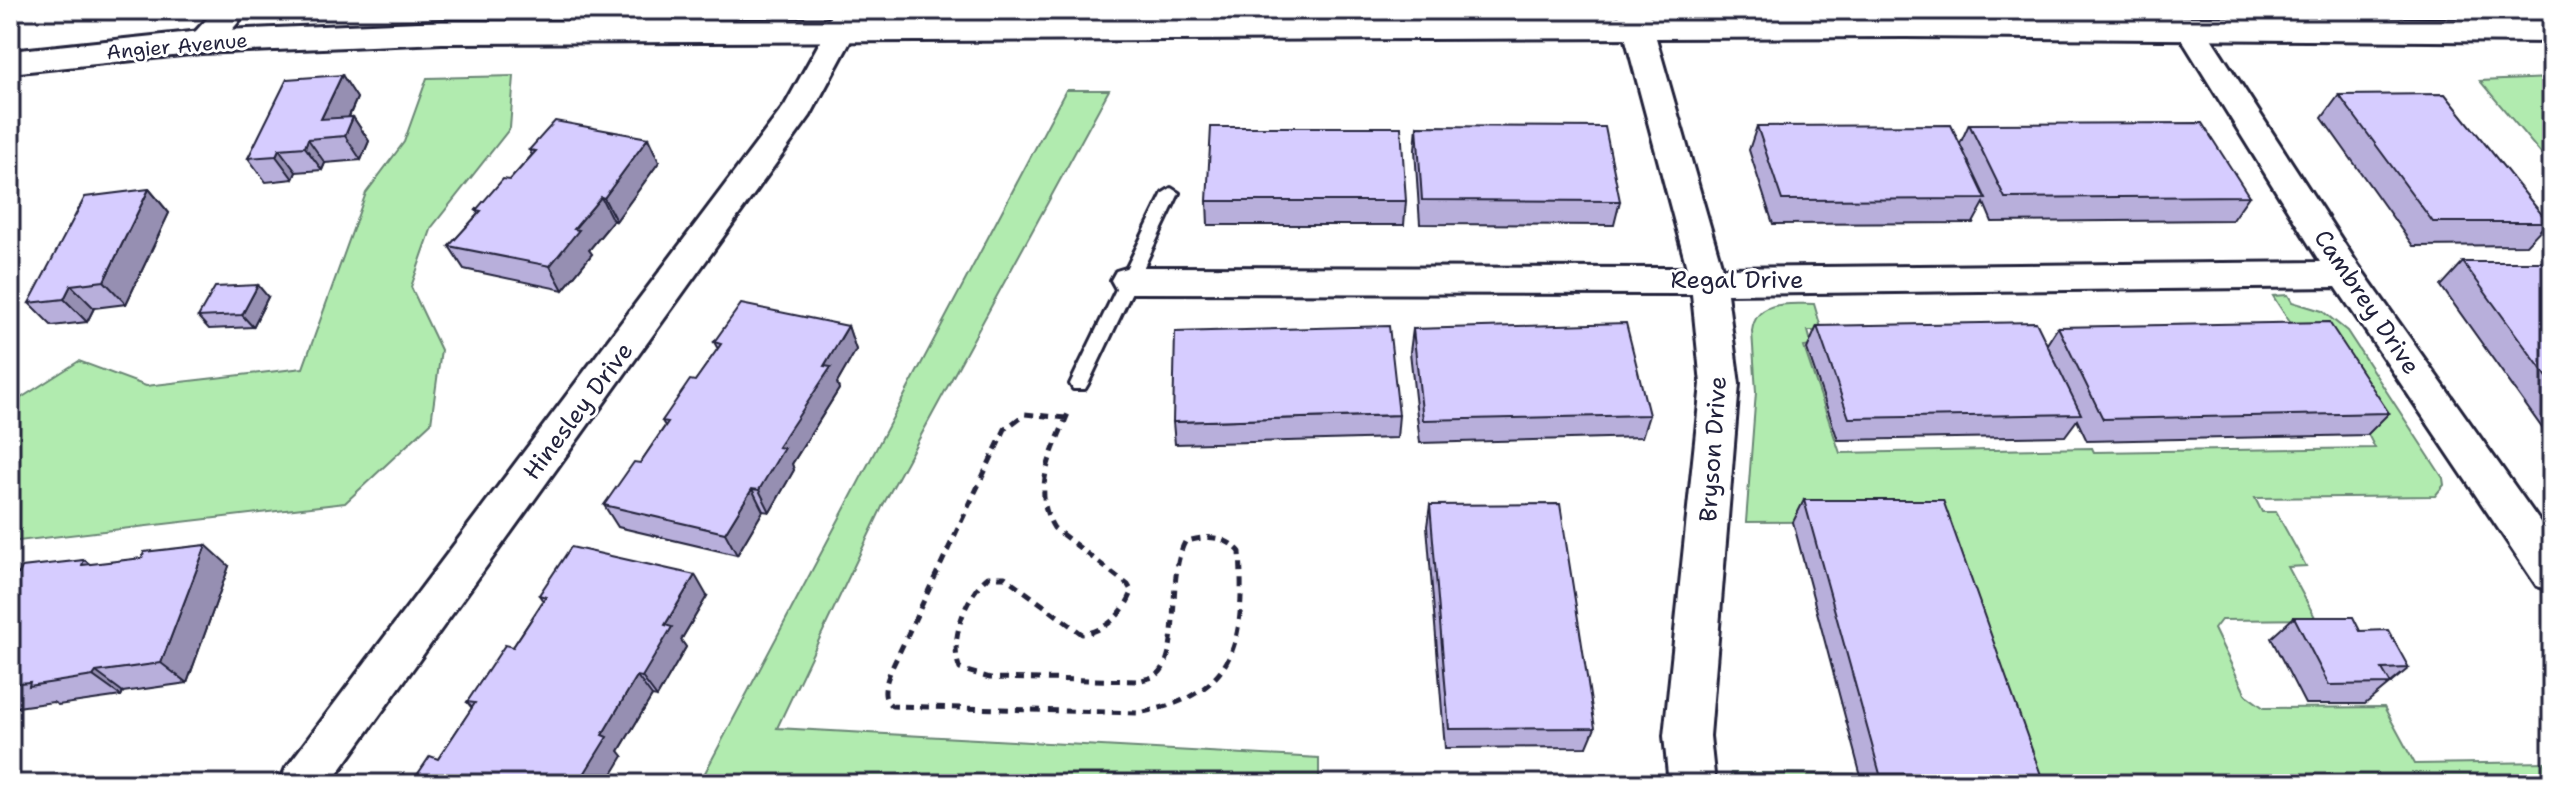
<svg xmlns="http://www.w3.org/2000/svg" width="2562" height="794" font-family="'Shantell Sans',sans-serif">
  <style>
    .green { fill: #b1ebaf; stroke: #6a8675; stroke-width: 2 }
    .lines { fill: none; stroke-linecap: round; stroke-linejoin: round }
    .service-casing { stroke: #22223b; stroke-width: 6 }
    .minor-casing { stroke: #22223b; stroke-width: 6 }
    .tertiary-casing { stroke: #22223b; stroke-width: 6 }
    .path { stroke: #22223b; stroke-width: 5; stroke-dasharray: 9 7; stroke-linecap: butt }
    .service { fill: #fff; fill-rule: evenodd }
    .minor { fill: #fff; fill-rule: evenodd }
    .tertiary { fill: #fff; fill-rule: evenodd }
    .wall { fill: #b8afdb; stroke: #22223b; stroke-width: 2 }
    .shaded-wall { fill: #968fb2; stroke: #22223b; stroke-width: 2 }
    .building { fill: #d6ccff; stroke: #22223b; stroke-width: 2 }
    .labels { text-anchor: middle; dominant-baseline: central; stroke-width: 6; stroke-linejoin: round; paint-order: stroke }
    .far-street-label { font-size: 20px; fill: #22223b; stroke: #fff }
    .street-label { font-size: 24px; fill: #22223b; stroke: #fff }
  </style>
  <rect width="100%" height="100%" fill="#fff"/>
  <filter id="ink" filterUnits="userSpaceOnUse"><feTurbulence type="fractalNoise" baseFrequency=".0125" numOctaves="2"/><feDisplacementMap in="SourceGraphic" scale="16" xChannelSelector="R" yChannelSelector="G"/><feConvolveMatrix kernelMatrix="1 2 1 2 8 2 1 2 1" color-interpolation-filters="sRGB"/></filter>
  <g filter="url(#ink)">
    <!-- green -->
    <g class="green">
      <polygon points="514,76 510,128 432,227 411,287 441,350 431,423 345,503 10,542 10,405 79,361 146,386 303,368 366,193 404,142 427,78"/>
      <polygon points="2552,78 2552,167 2480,81"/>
      <polygon points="1066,90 1109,90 883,505 777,728 1319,758 1319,784 699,784"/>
      <path d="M2288,295L2292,302L2322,311L2347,331L2443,478L2444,485L2435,496L2255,498L2262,512H2276L2306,566L2288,567L2316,619L2221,620L2214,629L2246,695L2264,708L2384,707L2415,764L2552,762V784H2040L1946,521L1746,522L1756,392L1752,331C1756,299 1790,304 1814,304L1822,331H1808L1812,346L1804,347L1840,453L2092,448L2094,452L2375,448C2348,393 2304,348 2273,296Z"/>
      <polygon points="1731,773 1854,774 1857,784 1731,784"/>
    </g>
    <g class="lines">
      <!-- service casing -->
      <g class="service-casing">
        <polygon id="service" points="1171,188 1179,193 1088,384 1085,389 1073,389 1070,384 1163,193"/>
      </g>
      <!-- minor casing -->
      <g class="minor-casing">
        <g id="minor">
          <path d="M215,10H247C234,29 214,55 190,49L186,42Z"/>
          <polygon points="832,10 862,10 856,31 810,116 330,784 279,784 286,768 785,105 826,31"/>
          <polygon points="1618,10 1648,10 1722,268 2320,262 2174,27 2178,21 2189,18 2200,21 2358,265 2552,539 2552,591 2537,586 2336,287 1727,294 1739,384 1710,736 1715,784 1669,784 1664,736 1701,384 1692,294 1129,293 1116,289 1111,280 1116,271 1129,267 1687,268"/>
        </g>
      </g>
      <!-- tertiary casing -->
      <g class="tertiary-casing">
        <polygon id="tertiary" points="1905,15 2552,20 2552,42 1905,37 442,43 201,53 10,73 10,51 201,31 442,21"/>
      </g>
      <!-- path -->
      <path class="path" d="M1066,418L1025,414L1005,429L890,672C886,684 880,697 892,706L1138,713C1237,695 1245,642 1240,552C1225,535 1205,535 1185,542C1166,577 1182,655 1157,675C1152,678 1144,679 1139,681L990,678L960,669C948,642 966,594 988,577H1005L1082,634C1105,632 1124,613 1132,592L1128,585L1054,528C1030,489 1054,449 1069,411"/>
      <!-- service -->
      <use href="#service" class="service"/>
      <!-- minor -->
      <use href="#minor" class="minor"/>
      <!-- tertiary -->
      <use href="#tertiary" class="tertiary"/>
    </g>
    <!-- wall -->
    <g class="wall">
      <polygon points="342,75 357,98 349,117 353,117 369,141 361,160 325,163 322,170 296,172 293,179 266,182 248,158"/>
      <polygon points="2339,95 2548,222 2526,245 2413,246 2322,118"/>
      <polygon points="1969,124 2249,196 2232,220 1992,222 1984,203 1973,223 1773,224 1749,150 1757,126 1960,144"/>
      <polygon points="1417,126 1620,201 1614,225 1420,224 1415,150"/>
      <polygon points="529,150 659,162 616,221 613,221 589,250 592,254 563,290 464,269 449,246 478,214 476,210 510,180 532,155"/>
      <polygon points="149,189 169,213 126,304 94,308 87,322 52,326 29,303"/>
      <polygon points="1207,201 1406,201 1404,225 1208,225"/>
      <polygon points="2463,262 2552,262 2552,442 2441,286"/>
      <polygon points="268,297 253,327 209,329 198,317"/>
      <polygon points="848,326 856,350 837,383 839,389 792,464 794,470 770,512 763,511 737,555 618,527 604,505 640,463 665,426 662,421 695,381 718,349 714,342"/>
      <polygon points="1817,326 2047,344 2058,327 2389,413 2367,435 2087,441 2077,420 2065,436 1838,440 1807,349"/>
      <polygon points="1413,329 1649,415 1642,437 1420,443 1410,352"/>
      <polygon points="1399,415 1397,438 1175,444 1173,422"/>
      <polygon points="1804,500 2041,775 2032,784 1863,784 1793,522"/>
      <polygon points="1430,505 1595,728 1587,747 1445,748 1427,526"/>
      <polygon points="84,560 90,564 229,566 187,683 123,692 121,696 58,705 53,702 10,708 10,575"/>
      <polygon points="539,595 707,596 681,640 686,647 657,697 652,696 619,751 623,756 438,759 472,708 467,702 513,647 543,601"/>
      <polygon points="2294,617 2360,631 2409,668 2365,704 2305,704 2271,638"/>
    </g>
    <!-- shaded-wall -->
    <g class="shaded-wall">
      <polygon points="342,75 357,98 340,136 321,119"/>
      <polygon points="353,117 369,141 361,160 345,136"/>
      <polygon points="648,138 659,162 616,221 604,198"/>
      <polygon points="308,139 325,163 322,170 305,147"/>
      <polygon points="279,149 296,172 293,179 276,156"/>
      <polygon points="149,189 169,213 126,304 104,281"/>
      <polygon points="601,197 613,221 589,250 592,254 563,290 550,266 574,229"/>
      <polygon points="71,285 94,308 87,322 64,299"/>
      <polygon points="258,285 268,297 253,327 242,315"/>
      <polygon points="848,326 856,350 837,383 839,389 792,464 794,470 770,512 759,490 778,447"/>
      <polygon points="752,489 763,511 737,555 725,533"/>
      <polygon points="206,545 229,566 187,683 161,663"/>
      <polygon points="695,575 707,596 681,640 686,647 657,697 642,677 665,625"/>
      <polygon points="96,672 123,692 121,696 93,676"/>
      <polygon points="637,676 652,696 619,751 623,756 606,784 578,784 602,735"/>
    </g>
    <!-- building -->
    <g class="building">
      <polygon points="342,75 321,119 353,117 345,136 308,139 305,147 279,149 276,156 248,158 287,79"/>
      <polygon points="2445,94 2548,222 2433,222 2339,95"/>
      <polygon points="555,121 648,138 604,198 601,197 574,229 579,230 550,266 449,246 481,211 476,210 503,179 510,180 536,151 529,150"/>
      <polygon points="2202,123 2249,196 2005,198 1969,124"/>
      <polygon points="1951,125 1986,199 1782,200 1757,126"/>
      <polygon points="1417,126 1605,127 1620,201 1422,200"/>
      <polygon points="1211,127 1401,127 1406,201 1207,201"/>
      <polygon points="149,189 104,281 71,285 64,299 29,303 85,197"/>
      <polygon points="2463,262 2552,262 2552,384"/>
      <polygon points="258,285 242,315 198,317 215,287"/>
      <polygon points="741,304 848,326 824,366 831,367 778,447 784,448 759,490 752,489 725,533 604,505 634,462 640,463 668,422 662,421 690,380 695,381 721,344 714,342"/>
      <polygon points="2036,322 2081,414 1849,418 1817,326"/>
      <polygon points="2329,322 2389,413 2103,419 2058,327"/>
      <polygon points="1626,323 1649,415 1423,420 1413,329"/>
      <polygon points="1389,326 1399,415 1173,422 1175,332"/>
      <polygon points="1804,500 1943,500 2041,775 1880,774"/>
      <polygon points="1560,504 1595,728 1449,729 1430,505"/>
      <polygon points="206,545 161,663 96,672 93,676 29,686 30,682 10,684 10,575 19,574 22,567 84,560 82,565 142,558 144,552"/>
      <polygon points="571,547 695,575 665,625 672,627 642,677 637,676 602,735 607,737 578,784 411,784 430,756 438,759 475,703 467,702 505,645 513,647 546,597 539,595"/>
      <polygon points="2294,617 2353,617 2360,631 2388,630 2409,668 2382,669 2391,684 2329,685"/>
      <polygon points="1575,779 1576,784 1419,784 1419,781"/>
    </g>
  </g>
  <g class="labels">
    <!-- far-street labels -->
    <g class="far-street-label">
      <text transform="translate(177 46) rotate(-5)">Angier Avenue</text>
    </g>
    <!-- street labels -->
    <g class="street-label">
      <text x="1737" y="280">Regal Drive</text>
      <text transform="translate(2367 302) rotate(56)">Cambrey Drive</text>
      <text transform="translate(578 411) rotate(-53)">Hinesley Drive</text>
      <text transform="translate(1713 449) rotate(-86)">Bryson Drive</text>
    </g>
  </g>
  <!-- margin -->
  <rect width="2562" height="794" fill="none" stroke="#fff" stroke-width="40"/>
  <rect x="20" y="20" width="2522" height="754" fill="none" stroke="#22223b" stroke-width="3" filter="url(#ink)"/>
</svg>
